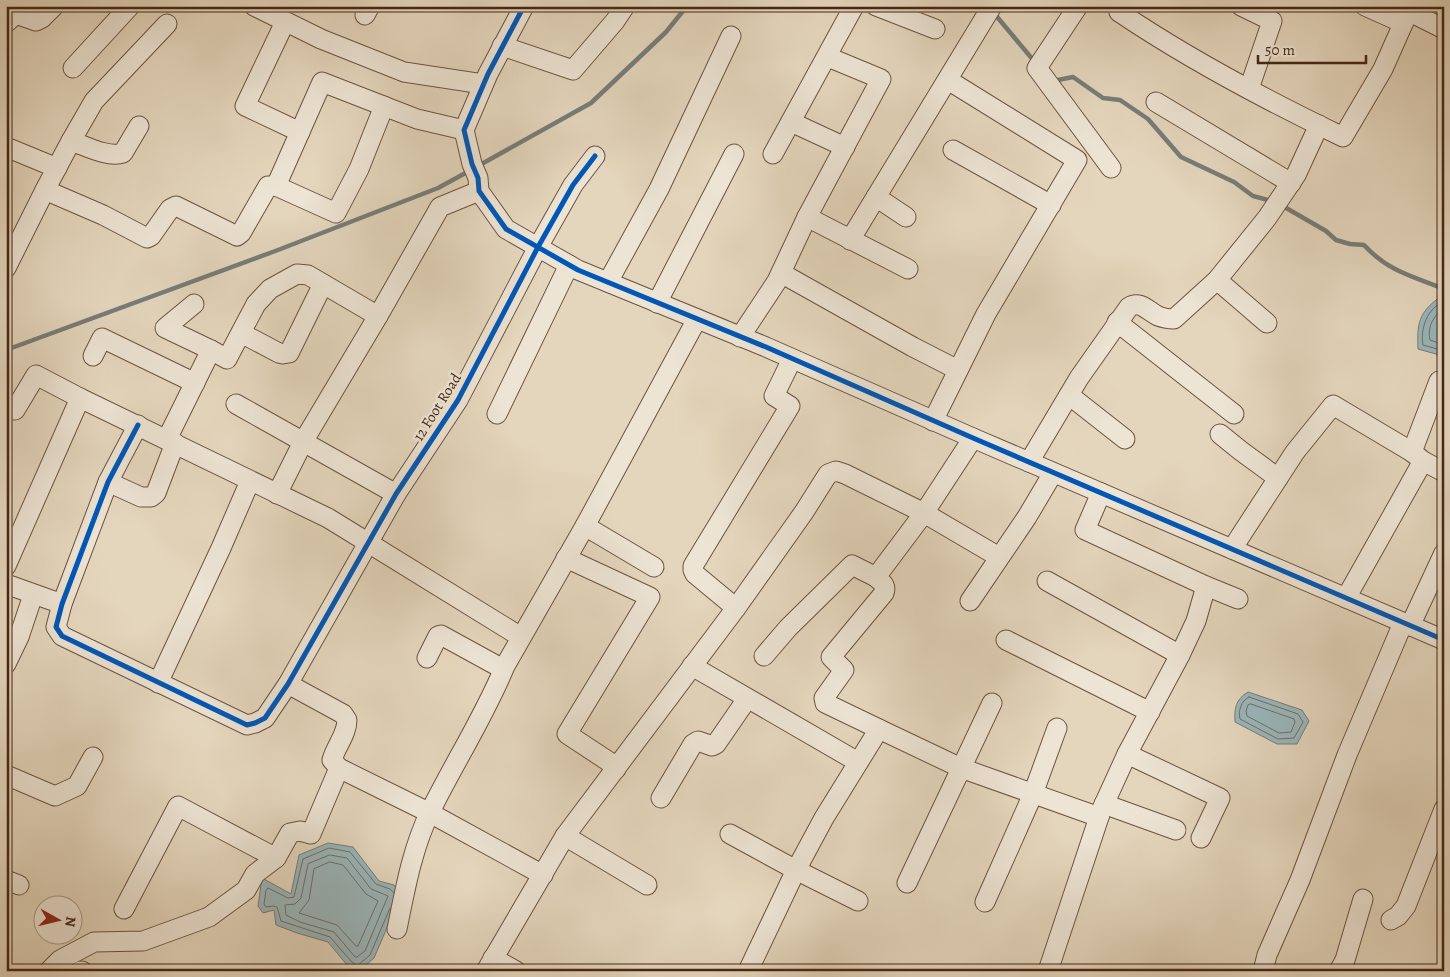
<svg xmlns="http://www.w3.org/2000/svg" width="1450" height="977" font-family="Alegreya,serif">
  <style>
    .water { fill: #9ab6bb; stroke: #787d79 }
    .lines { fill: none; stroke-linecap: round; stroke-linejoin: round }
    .shore { stroke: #706e69; stroke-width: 1 }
    .stream { stroke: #787d79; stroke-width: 4.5 }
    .minor-casing { stroke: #6d5340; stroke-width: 21 }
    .minor { stroke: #ede4d4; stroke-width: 19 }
    .cycleway-casing { stroke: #ede4d4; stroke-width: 8 }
    .cycleway { stroke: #0057b8; stroke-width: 5 }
    .labels { text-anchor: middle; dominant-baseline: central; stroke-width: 5; stroke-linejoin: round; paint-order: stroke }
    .street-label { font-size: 15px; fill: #452717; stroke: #ede4d4 }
  </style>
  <rect width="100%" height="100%" fill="#e4d6bd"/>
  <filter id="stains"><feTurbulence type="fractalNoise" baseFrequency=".004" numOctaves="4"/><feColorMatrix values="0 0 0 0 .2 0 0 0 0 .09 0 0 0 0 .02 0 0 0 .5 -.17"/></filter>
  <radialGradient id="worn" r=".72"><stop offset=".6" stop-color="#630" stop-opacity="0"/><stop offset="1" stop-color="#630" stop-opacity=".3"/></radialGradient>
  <!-- water -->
  <g class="water">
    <path d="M1440,297L1444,298L1443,356L1418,349C1417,324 1418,313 1440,297Z"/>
    <path d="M1248,692L1302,710L1309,721L1297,744H1277L1235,722C1234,708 1236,699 1248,692Z"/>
    <polygon points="328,843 353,847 379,881 394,885 401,895 374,958 359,971 354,971 347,965 328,942 297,933 276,925 274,910 263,913 258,906 262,878 291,894 299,855"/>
  </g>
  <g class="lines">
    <!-- shore -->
    <g class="shore">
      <path d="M1444,302C1427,307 1420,330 1423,345L1444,351"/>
      <path d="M1444,309C1433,315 1427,328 1430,340L1444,345"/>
      <path d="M1249,697L1298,714L1303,722L1294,738L1278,739L1240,719C1238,711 1241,701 1249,697Z"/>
      <polygon points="1251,704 1294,719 1295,722 1291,732 1279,733 1247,716 1246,711 1248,705"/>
      <polygon points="330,855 347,858 371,889 388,896 365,951 357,957 355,957 334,932 300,922 286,915 285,905 295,904 301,898 308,864"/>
      <polygon points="330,862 343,865 366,894 378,901 358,946 356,946 337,925 299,913 309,900 314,869"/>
      <polyline points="390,908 370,955 357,966 351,961 330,937 281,921 277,907 273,906 266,907 264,904 266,890 268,888 288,898 294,897 303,859 329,848 350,852 376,884 390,889 394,893"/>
    </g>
    <!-- stream -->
    <g class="stream">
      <polyline points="993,12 1034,61"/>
      <polyline points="1053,81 1073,77 1103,98 1120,100 1148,119 1181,157 1234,182 1253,196 1272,201"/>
      <polyline points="478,166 591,103 666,32 687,6"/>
      <path d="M1281,205L1326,231L1336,240L1350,244L1364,245C1389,272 1412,276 1444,289"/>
      <polyline points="6,350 278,250 438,188 471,170"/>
    </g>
    <!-- minor casing -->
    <g class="minor-casing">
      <g id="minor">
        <polyline points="254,6 321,39 404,72 483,84"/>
        <polyline points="524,6 488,74 464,130 472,164 478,178 479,191 506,229 578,270 766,347 973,438 1444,640"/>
        <polyline points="876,6 935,29"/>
        <polyline points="1078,6 1037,68 1111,168"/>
        <path d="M1119,6V12C1190,60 1266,100 1343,137L1383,69L1411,6"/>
        <polyline points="1241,6 1272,21 1249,89"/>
        <polyline points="1365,6 1403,23"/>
        <polyline points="1408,11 1444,29"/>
        <polyline points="365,15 370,6"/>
        <polyline points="285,22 245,106 300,132"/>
        <polyline points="6,23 16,14 36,21 42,18 54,6"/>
        <polyline points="502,46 573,70 615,21 625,6"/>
        <polyline points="73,68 130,6"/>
        <polyline points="1156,102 1291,183"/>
        <polyline points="791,122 845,147"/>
        <polyline points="71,141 94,101 167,24"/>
        <polyline points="6,147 57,168"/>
        <polyline points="953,150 1051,205"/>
        <polyline points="773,154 854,6"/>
        <polyline points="276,186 322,82 417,119 464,130"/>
        <polyline points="45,190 103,215 147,238 151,236 170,209 176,206 237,236 241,233 268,186 276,186 336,213 359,169 384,106"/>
        <polyline points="807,217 908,269"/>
        <polyline points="906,217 876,197 992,6"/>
        <polyline points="850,240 876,197"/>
        <path d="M6,268L45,190L71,141C86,146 108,158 123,153L139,126"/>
        <polyline points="781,273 913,347 958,370"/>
        <polyline points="1217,280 1267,323"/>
        <polyline points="608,282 659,189 731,36"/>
        <polyline points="657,303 734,154"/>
        <polyline points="194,304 165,328 211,350"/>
        <polyline points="1117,322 1234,414"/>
        <polyline points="241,333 279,353 283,354 289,353 323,284"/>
        <polyline points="740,337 777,281 807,217 881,79 828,57"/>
        <polyline points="93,356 102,338 195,383"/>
        <polyline points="1069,395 1125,439"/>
        <polyline points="236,404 396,494"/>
        <polyline points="6,407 15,410 36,375 80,398"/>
        <polyline points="497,414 569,265"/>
        <polyline points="933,421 986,314 1077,160 948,80"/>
        <polyline points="138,425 108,482 62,604 56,627 62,636 247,725 255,723 265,718 288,684 396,494 458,400 538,247 573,185 595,156"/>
        <polyline points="1220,434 1241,451 1278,478"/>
        <polyline points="167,439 211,350 227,359 256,304 270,289 297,274 308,275 378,316"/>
        <polyline points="1423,461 1444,472"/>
        <path d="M1029,462L1079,378L1129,307C1140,300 1148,311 1158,316C1163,318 1169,319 1174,319L1217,280L1267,218L1296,175L1319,125"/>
        <polyline points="108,482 141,497 151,497 156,493 175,443"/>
        <polyline points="1101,493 1085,530 1206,586 1238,599"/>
        <polyline points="277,494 303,442 378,316 440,207 479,191"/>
        <polyline points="585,526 654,567"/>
        <polyline points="1232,549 1295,452 1333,405 1412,452"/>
        <polyline points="566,558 650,597 567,734 611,763 616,769"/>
        <polyline points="6,566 80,398 328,518 521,637"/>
        <polyline points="1047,581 1180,655"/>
        <polyline points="6,584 62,604"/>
        <polyline points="1346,598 1423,461 1412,452 1439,381"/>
        <polyline points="970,601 1027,517 1053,473"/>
        <polyline points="736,608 695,574 693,570 693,566 790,406 774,396 792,359"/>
        <polyline points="1410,626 1444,553"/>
        <polyline points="1006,640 1150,712"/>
        <polyline points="764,656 788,628 852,565 876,577"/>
        <polyline points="427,658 438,636 441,635 503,669"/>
        <polyline points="6,664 19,637 33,595"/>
        <polyline points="692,666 858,762"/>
        <polyline points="158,683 221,548 250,481"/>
        <path d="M288,684L343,714L347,720C347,734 336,746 332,760L339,768L430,813L543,875"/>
        <path d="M879,729L825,703L824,698L844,670L831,657L884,593C887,585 882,583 876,577L924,513L973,438"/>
        <polyline points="1127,754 1220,798 1201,838"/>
        <polyline points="6,775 55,796 77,786 93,757"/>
        <polyline points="661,798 693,744 698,741 712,746 716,744 747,699"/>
        <polyline points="1104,804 1176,830"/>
        <polyline points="730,834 796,870 858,901"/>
        <polyline points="565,836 647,885"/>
        <polyline points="6,880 19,885"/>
        <polyline points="907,883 992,703"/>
        <polyline points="985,902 1033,794 1057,728"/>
        <polyline points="124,909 178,806 276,858 290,833 300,831 311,834 339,768"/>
        <polyline points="1391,920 1398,916 1406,906 1444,809"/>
        <path d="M397,929C405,890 412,849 430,812C454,763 484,717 505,666L585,526L697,319"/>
        <polyline points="493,958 516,971"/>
        <polyline points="49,971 60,960 94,942 143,941 209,917 246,890 255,874 276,858"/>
        <polyline points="80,971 82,971"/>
        <polyline points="486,971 565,836 736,608 804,512 828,474 836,471 845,474 924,513 999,557"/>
        <polyline points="748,971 796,870 824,818 879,729 961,768 1099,817"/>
        <polyline points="1048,971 1101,811 1127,754 1180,655 1196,621 1206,586"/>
        <polyline points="1263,971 1267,955 1300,880 1347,755 1403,623"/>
        <polyline points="1339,971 1345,960 1363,899"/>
      </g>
    </g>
    <!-- minor -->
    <use href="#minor" class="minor"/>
    <!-- cycleway casing -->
    <g class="cycleway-casing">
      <g id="cycleway">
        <polyline points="524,6 488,74 464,130 472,164 478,178 479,191 506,229 578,270 766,347 973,438 1444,640"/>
        <polyline points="138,425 108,482 62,604 56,627 62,636 247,725 255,723 265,718 288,684 396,494 458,400 538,247 573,185 595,156"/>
      </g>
    </g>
    <!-- cycleway -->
    <use href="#cycleway" class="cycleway"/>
  </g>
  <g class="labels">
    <!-- street labels -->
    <g class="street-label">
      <text transform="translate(437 407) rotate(-58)">12 Foot Road</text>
    </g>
  </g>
  <!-- margin -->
  <rect width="1450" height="977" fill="none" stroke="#e4d6bd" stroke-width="25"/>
  <rect x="8" y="8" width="1435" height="962" fill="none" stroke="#452717" stroke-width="2.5"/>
  <rect x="12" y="12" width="1425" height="952" fill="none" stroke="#452717"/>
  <!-- north arrow -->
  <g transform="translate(58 920) rotate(98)"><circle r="24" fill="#ede4d4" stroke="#aa9888"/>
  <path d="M0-4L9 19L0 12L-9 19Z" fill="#8f2418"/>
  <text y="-8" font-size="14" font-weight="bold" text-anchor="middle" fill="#452717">N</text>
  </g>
  <!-- scale -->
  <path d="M1258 55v8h108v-8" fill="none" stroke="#452717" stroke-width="2.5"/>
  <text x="1265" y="55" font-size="15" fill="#452717" stroke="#ede4d4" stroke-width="4" paint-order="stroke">50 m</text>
  <rect width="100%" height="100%" filter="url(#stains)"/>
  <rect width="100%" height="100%" fill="url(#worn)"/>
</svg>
